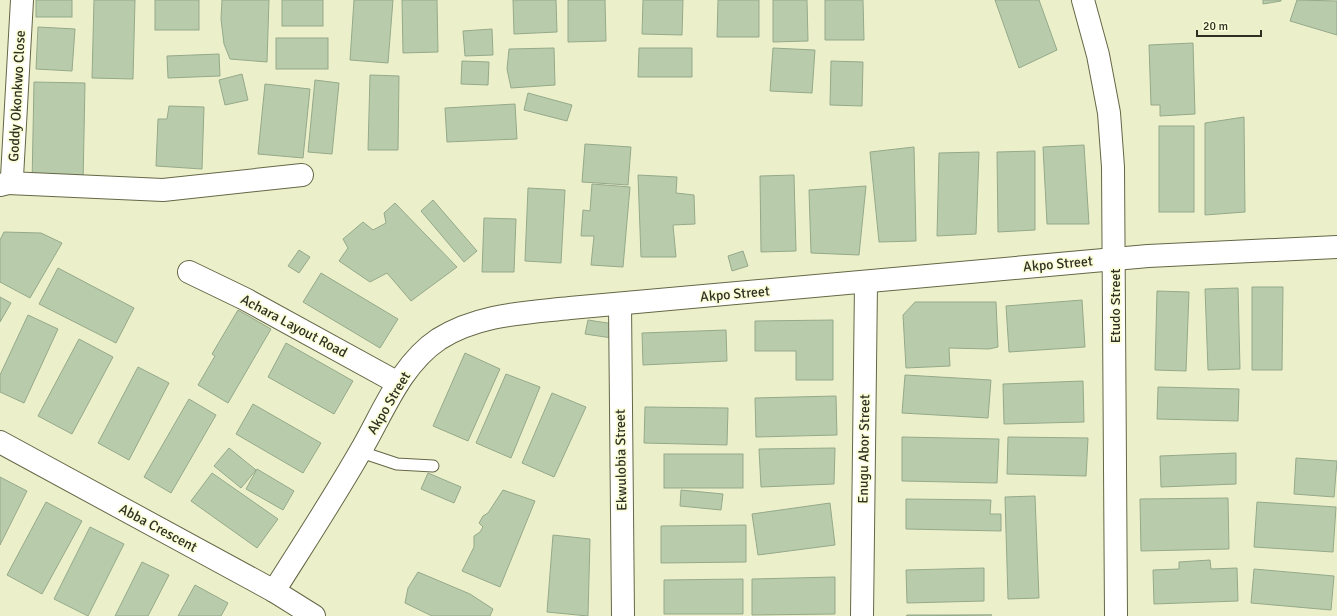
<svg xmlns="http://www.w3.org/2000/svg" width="1337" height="616" font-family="Signika,sans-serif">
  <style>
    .building { fill: #b8ccac; stroke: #95a98a }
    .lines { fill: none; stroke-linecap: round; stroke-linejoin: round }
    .service-casing { stroke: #656746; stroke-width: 13 }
    .minor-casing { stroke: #656746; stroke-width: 24 }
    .service { stroke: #fff; stroke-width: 11 }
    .minor { stroke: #fff; stroke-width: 22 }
    .labels { text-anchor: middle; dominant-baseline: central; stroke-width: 3.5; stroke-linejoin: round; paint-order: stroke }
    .street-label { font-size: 14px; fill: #2f3022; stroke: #fafdd7 }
  </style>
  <rect width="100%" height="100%" fill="#ecf0ca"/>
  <!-- building -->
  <g class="building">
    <rect x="36" y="0" width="36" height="17"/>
    <polygon points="94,0 135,0 133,79 92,78"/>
    <rect x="155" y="0" width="44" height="30"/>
    <polygon points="222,0 269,0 267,62 230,59 224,44 221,19"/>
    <rect x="282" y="0" width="41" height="26"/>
    <polygon points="354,0 393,0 388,63 350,60"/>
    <polygon points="402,0 437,0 438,52 403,53"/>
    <polygon points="513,0 556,0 557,32 514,34"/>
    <polygon points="568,0 605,0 606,41 568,42"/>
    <polygon points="643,0 683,0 682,35 642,34"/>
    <polygon points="718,0 759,0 759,37 717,37"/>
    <polygon points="773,0 807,0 808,41 773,42"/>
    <polygon points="825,0 863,0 864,40 825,40"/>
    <polygon points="995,0 1039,0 1057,50 1019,68"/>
    <polygon points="1263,0 1281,0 1281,1 1263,4"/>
    <polygon points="1297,0 1337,1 1337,35 1290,21"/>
    <polygon points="38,27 75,29 72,71 36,69"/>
    <polygon points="492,29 493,55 465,56 463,31"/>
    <rect x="276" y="38" width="52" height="31"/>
    <polygon points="1193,43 1195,114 1160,116 1160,105 1151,105 1149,45"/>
    <polygon points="554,48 555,85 511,88 507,69 509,49"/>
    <polygon points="639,48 692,48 692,77 638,77"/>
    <polygon points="773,48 815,50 812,93 770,91"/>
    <polygon points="219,54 220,76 168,78 167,56"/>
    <polygon points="462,61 489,62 488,85 461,84"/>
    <polygon points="831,61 863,62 862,106 830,105"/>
    <polygon points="242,74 248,100 225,105 219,80"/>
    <polygon points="370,75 399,76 398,150 368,150"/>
    <polygon points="315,80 339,83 332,154 308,152"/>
    <polygon points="34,82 85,83 83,184 32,184"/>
    <polygon points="265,84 310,89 303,158 258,154"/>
    <polygon points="528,93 572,105 567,121 524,110"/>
    <polygon points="515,104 517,139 447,142 445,108"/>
    <polygon points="169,106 204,107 202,169 156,166 158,119 167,119"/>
    <polygon points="1244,117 1245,212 1205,215 1205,123"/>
    <rect x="1159" y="126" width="35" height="86"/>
    <polygon points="585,144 631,147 628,185 582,182"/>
    <polygon points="1084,145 1089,224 1047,224 1043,147"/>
    <polygon points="914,147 916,241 879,242 870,152"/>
    <polygon points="1035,151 1035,230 998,232 997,152"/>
    <polygon points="979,152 976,234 937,236 939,153"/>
    <polygon points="638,175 677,177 676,193 694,195 695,224 673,225 676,257 641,257"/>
    <polygon points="794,175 796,251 761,252 760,176"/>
    <polygon points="592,184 630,187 623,267 591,265 594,236 581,236 583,210 590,211"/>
    <polygon points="866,186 859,255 811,253 809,190"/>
    <polygon points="528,188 565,190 561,263 525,261"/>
    <polygon points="433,200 477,251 464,262 421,211"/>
    <polygon points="395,203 457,267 411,301 387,273 370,282 339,261 348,248 343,239 363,222 373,230 386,223 384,213"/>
    <polygon points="484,218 516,219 514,272 482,272"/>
    <polygon points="4,232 41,233 62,243 30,298 0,282 0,240"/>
    <polygon points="299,250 310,257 299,273 288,266"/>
    <polygon points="743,251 748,266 732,271 728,256"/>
    <polygon points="58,268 134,308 116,343 39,304"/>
    <polygon points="321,273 398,319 380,348 303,302"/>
    <polygon points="1252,287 1283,287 1282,370 1252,370"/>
    <polygon points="1238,288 1240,369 1208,370 1205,289"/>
    <polygon points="1157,291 1189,292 1186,371 1155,370"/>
    <polygon points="0,297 11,303 0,322"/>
    <polygon points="1082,300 1085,347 1009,352 1006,306"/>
    <polygon points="915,302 996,302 998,347 989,349 949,348 950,366 906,368 903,315"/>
    <polygon points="238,310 271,329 228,403 198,385 215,356 212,354"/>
    <polygon points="28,315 58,329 24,403 0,392 0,375"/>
    <polygon points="588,320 614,324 612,338 585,334"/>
    <polygon points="833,320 833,380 796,380 796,351 755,351 755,321"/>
    <polygon points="726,330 727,361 643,365 642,333"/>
    <polygon points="79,339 113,357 72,434 38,416"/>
    <polygon points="286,343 353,381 334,414 268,377"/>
    <polygon points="465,353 500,369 468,441 433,426"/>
    <polygon points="138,367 169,383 129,460 98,443"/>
    <polygon points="506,374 540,387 511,458 476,443"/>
    <polygon points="905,375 991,380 988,418 902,413"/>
    <polygon points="1083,381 1084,422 1004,424 1003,384"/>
    <polygon points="1158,387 1239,389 1238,421 1157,419"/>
    <polygon points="552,393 586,407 554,477 522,463"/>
    <polygon points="836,396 837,435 756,437 755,398"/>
    <polygon points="189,399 216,415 171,493 144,477"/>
    <polygon points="253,404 321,443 303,473 236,434"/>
    <polygon points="645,407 728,408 727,445 644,443"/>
    <polygon points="902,437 999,439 997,483 902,481"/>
    <polygon points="1008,437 1088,438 1086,476 1007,474"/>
    <polygon points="229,448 256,470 241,488 214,466"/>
    <polygon points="835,448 834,484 761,487 759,449"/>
    <polygon points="1236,453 1236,484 1161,487 1160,456"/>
    <rect x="664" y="454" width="79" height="34"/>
    <polygon points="1296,458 1337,461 1334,497 1294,494"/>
    <polygon points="257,469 294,491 283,510 246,489"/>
    <polygon points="212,473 278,519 257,548 191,501"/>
    <polygon points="428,473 461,487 454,503 421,489"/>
    <polygon points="0,477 27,491 0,545"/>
    <polygon points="503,490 535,501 500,587 462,571 474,547 474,536 480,532 483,527 479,523 483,516 488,513"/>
    <polygon points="681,490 723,494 721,510 680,506"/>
    <polygon points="1035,496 1039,598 1008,599 1005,497"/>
    <polygon points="1228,498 1229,549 1141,551 1140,499"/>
    <polygon points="906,499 991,500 990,514 1001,514 1001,531 906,529"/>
    <polygon points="46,502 82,521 42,594 7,575"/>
    <polygon points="1257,502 1336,507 1333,552 1254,547"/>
    <polygon points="830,503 835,545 758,555 752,514"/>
    <polygon points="746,525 746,562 661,563 661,526"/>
    <polygon points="90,527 124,544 88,616 54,599"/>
    <polygon points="553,535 590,539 588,616 547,612"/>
    <polygon points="1210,560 1211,569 1237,568 1238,601 1154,604 1153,570 1179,569 1179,562"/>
    <polygon points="142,562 169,575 148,616 115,616"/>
    <polygon points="984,568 984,601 907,603 906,570"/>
    <polygon points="1254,569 1334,576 1331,610 1251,603"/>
    <polygon points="418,572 470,594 493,609 490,616 432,616 405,603 408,588"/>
    <polygon points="835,577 835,614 752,615 752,579"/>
    <polygon points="743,579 743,614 664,614 664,580"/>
    <polygon points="195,585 228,603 221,616 178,616"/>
    <polygon points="907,615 992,615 906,616"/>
  </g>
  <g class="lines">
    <!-- service casing -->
    <g class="service-casing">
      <polyline id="service" points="361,452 397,464 433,466"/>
    </g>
    <!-- minor casing -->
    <g class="minor-casing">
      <g id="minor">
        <polyline points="1083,0 1098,55 1109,113 1113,167 1116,616"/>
        <polyline points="8,183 163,190 302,175"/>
        <polyline points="0,185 8,183 12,177 22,0"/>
        <polyline points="189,272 245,299 398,383"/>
        <polyline points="620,304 623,616"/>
        <polyline points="0,442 274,591 314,616"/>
        <path d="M274,591C303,545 333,499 360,452C383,413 400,365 439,339C479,314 525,313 570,308L1148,256L1337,247"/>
        <polyline points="862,616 866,283"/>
      </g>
    </g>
    <!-- service -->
    <use href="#service" class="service"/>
    <!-- minor -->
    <use href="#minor" class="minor"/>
  </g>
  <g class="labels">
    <!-- street labels -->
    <g class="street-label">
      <text transform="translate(17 96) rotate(-87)">Goddy Okonkwo Close</text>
      <text transform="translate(1058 264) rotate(-5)">Akpo Street</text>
      <text transform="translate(735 294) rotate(-5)">Akpo Street</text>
      <text transform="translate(1115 306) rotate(-90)">Etudo Street</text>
      <text transform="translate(294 326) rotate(28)">Achara Layout Road</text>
      <text transform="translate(389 403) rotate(-59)">Akpo Street</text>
      <text transform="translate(864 449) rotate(-89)">Enugu Abor Street</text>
      <text transform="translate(621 460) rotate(-91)">Ekwulobia Street</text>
      <text transform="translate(158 528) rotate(28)">Abba Crescent</text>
    </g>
  </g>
  <!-- scale -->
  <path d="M1197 30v6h64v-6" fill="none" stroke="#2f3022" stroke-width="2"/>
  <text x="1203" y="30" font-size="12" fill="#2f3022" stroke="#fafdd7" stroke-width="3" paint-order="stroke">20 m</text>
</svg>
